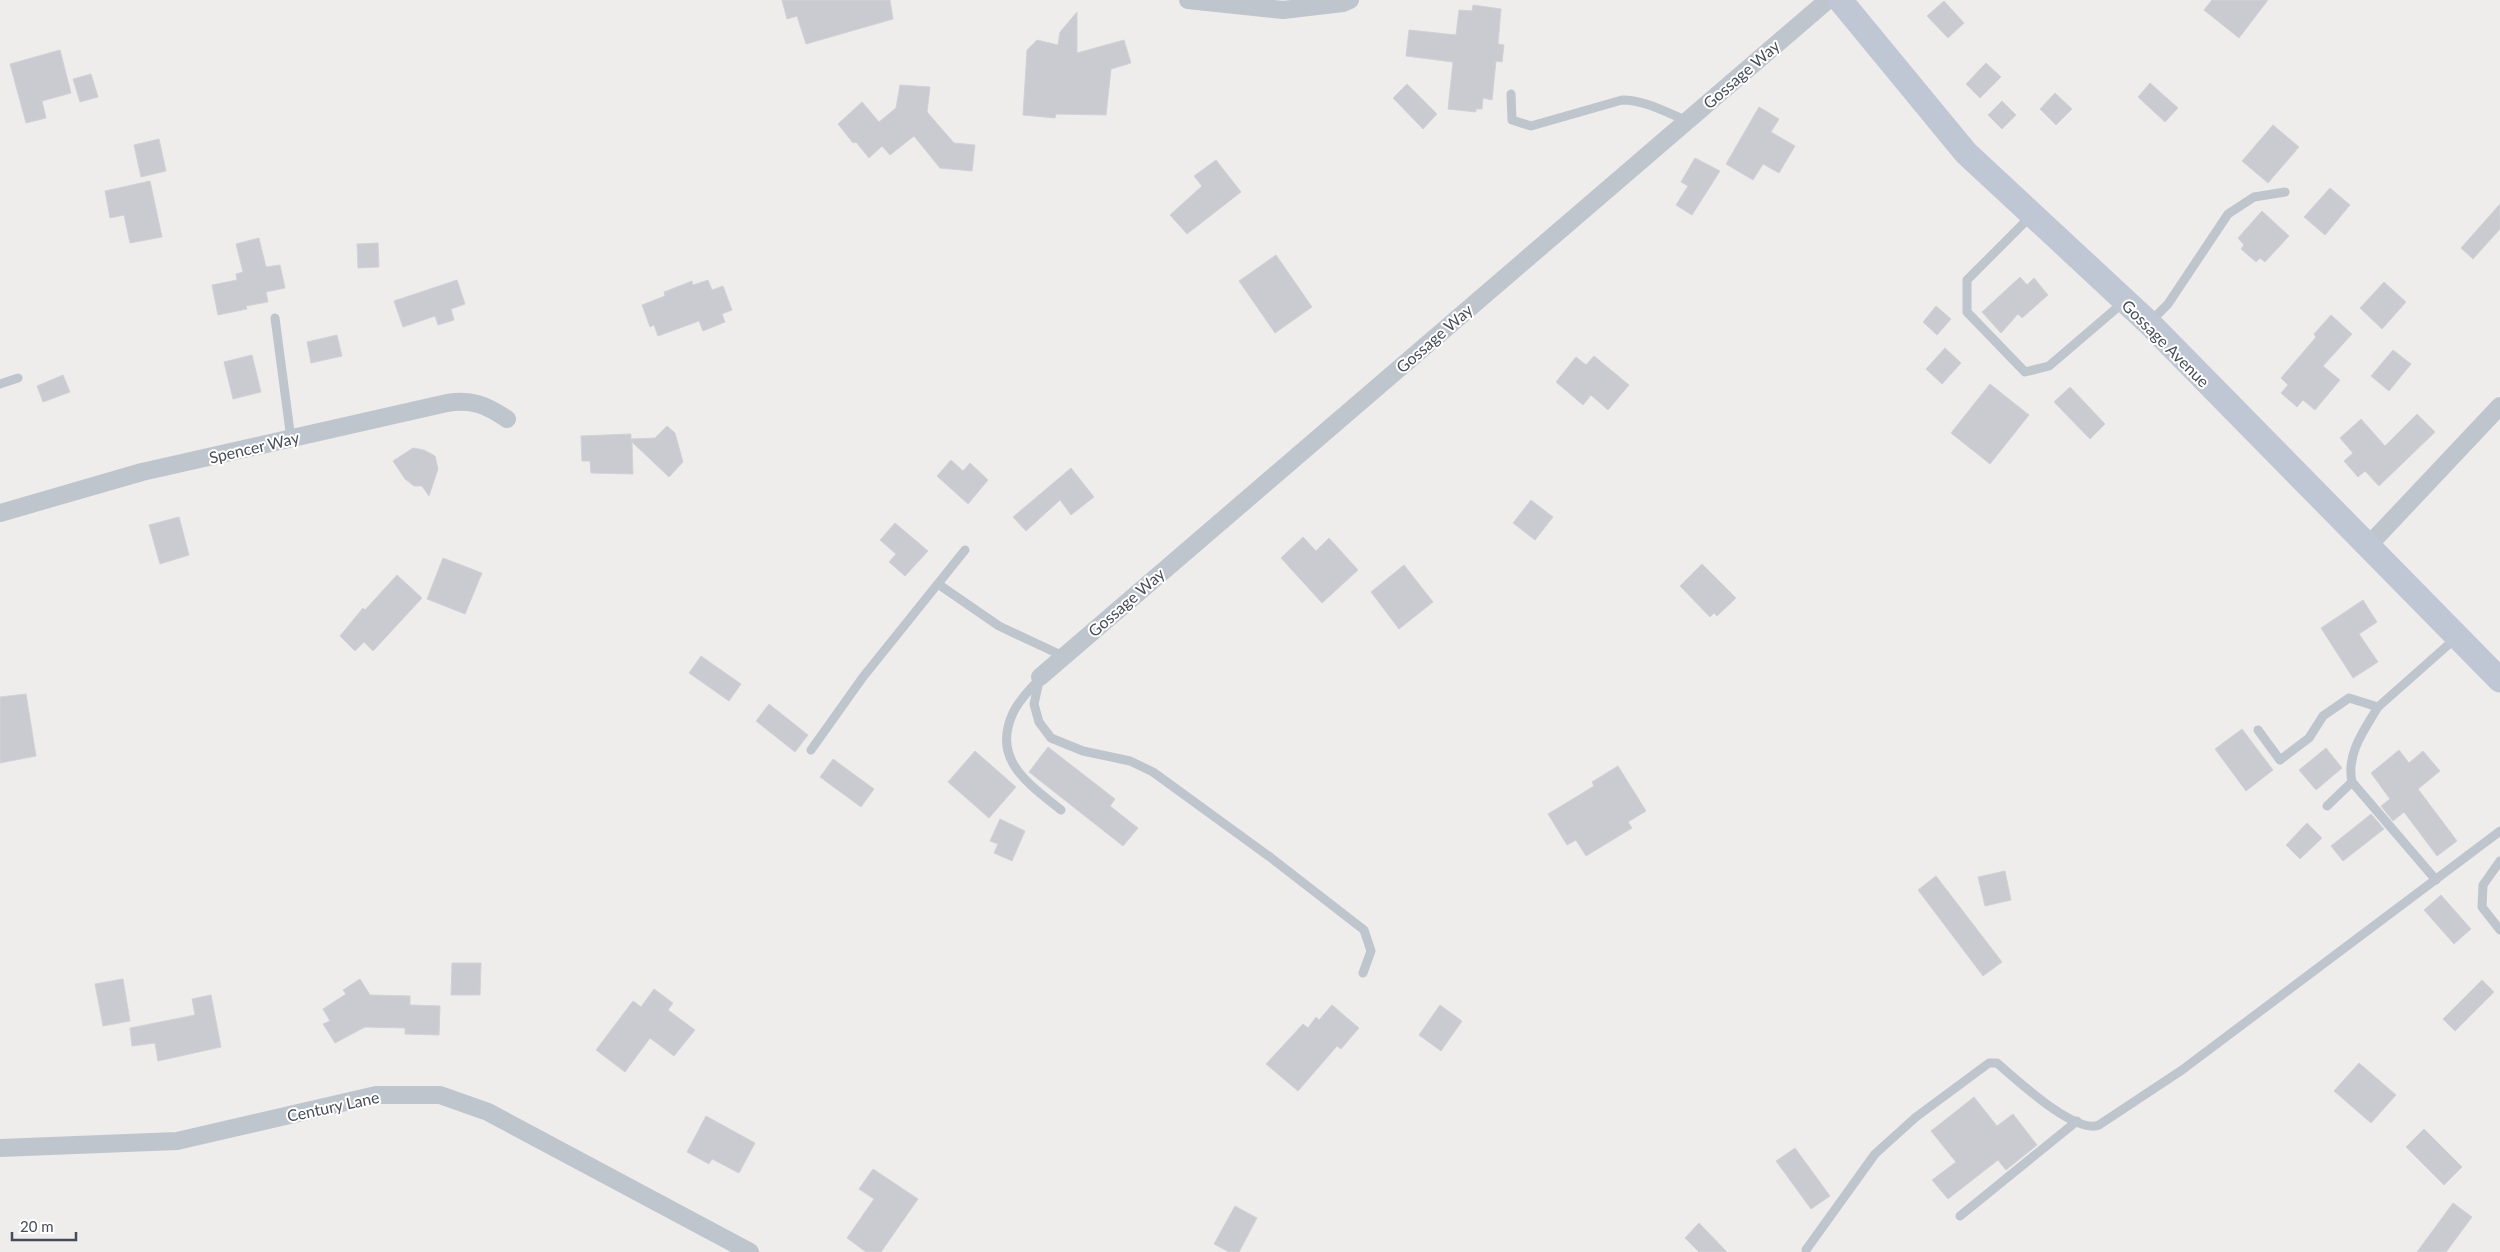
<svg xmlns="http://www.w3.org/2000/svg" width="2500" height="1252" font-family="Lato,sans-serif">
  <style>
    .building { fill: #cacbd1; stroke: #d1d2d7 }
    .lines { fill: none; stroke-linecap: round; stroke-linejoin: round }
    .lane { stroke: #bec5cd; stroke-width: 9 }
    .street { stroke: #bec5cd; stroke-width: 18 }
    .secondary { stroke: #c0c7d4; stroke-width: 25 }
    .labels { text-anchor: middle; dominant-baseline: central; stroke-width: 4; stroke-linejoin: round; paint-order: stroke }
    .street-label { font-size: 16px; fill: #464d58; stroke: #fff }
  </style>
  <rect width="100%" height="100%" fill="#efecec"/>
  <!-- building -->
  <g class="building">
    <polygon points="782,0 890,0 893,19 806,44 797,16 787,19"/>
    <polygon points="2212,0 2268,0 2239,38 2204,10"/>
    <polygon points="1944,1 1964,23 1948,38 1927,16"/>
    <polygon points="1473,5 1501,9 1498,44 1504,45 1502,62 1496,61 1492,100 1483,98 1482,109 1476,109 1476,112 1448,109 1453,62 1406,56 1409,30 1456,35 1459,10 1472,11"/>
    <polygon points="1077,12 1077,53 1124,40 1131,63 1111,69 1106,115 1056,114 1055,118 1023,115 1027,50 1037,40 1058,45 1060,32"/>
    <polygon points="60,50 71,93 42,101 46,118 26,123 10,64"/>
    <polygon points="1986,63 2001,77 1980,98 1966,84"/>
    <polygon points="91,74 98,97 80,102 73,79"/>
    <polygon points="2150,83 2178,108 2165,122 2138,97"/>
    <polygon points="1407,84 1437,114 1423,129 1393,98"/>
    <polygon points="900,85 930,87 927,112 954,143 975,145 972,171 940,168 914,136 890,155 882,146 869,158 856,142 853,143 838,124 862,102 879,122 896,108"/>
    <polygon points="2055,93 2072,109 2056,125 2040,109"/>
    <polygon points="2002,101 2016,115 2002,129 1988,115"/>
    <polygon points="1759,107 1779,119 1771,132 1795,146 1779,173 1763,164 1753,180 1726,164"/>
    <polygon points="2273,125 2299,147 2268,183 2242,161"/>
    <polygon points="159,139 166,171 141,177 134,145"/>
    <polygon points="1695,158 1720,171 1692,215 1676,205 1688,186 1681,182"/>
    <polygon points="1216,160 1241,192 1187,234 1170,215 1202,186 1194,176"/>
    <polygon points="150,181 162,237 130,243 124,215 110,218 105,191"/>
    <polygon points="2330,188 2350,205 2325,235 2304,217"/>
    <polygon points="2500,204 2500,229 2473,259 2461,248"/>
    <polygon points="2262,211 2289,236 2265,262 2260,258 2256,262 2241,249 2244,245 2238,238"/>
    <polygon points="259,238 266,267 280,265 285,288 266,292 268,302 246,306 247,309 218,315 212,285 237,280 236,274 243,272 236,244"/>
    <polygon points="378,243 379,267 358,268 357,244"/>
    <polygon points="1276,255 1312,307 1275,333 1239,281"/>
    <polygon points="2020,277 2027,285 2034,278 2048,295 2022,318 2018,314 2001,333 1982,312"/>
    <polygon points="457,280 465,304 451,309 454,320 438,325 435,316 403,327 394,301"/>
    <polygon points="708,280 712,290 723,286 732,310 722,314 725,322 703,331 699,321 658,336 654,325 650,327 642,305 665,296 664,292 692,281 693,285"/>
    <polygon points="2384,282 2406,302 2382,329 2360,308"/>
    <polygon points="1936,306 1951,319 1937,335 1923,322"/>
    <polygon points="2331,315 2352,334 2323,366 2340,380 2315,410 2303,400 2297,407 2281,393 2288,385 2281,378 2316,337 2314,334"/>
    <polygon points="337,335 342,356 311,363 307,342"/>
    <polygon points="1945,348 1961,363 1942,384 1926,369"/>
    <polygon points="2393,350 2411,364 2389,391 2371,376"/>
    <polygon points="252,355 261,392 233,399 224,362"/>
    <polygon points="1594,356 1629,385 1608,410 1591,395 1583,405 1556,382 1576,357 1586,365"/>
    <polygon points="63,375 70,392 43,402 37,386"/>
    <polygon points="1990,384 2029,415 1990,464 1951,433"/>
    <polygon points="2070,387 2105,424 2090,439 2054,402"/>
    <polygon points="2417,414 2435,432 2379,486 2365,471 2358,477 2344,461 2353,453 2340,438 2361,419 2385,446"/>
    <polygon points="667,426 675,433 683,462 669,477 632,442 633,474 591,473 590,461 582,461 581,436 631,434 631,439 655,438"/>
    <polygon points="413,448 424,450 435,456 438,469 429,496 422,486 414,486 405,479 393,461"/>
    <polygon points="951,460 963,471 970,463 988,480 968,504 937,476"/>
    <polygon points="1071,468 1094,497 1071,515 1060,500 1026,531 1013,517"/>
    <polygon points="1531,500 1553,517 1535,540 1513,523"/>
    <polygon points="179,517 189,555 160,564 149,525"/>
    <polygon points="895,523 928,551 905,576 889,562 896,554 880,540"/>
    <polygon points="1303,537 1316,551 1329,538 1358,570 1322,603 1281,558"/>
    <polygon points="443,558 482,573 465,614 427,599"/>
    <polygon points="1702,564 1736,598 1717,616 1714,613 1710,617 1680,586"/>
    <polygon points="1404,565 1433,602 1399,629 1371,592"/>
    <polygon points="397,575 422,598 373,651 364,642 355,651 340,636 363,608 365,610"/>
    <polygon points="2363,600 2377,622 2359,634 2378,662 2353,678 2321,628"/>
    <polygon points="701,656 741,684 729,701 689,673"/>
    <polygon points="26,694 36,756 0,763 0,697"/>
    <polygon points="769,704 808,735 795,752 756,721"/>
    <polygon points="2242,729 2273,770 2246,791 2215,749"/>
    <polygon points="1048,747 1115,799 1110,806 1138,828 1123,846 1029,772"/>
    <polygon points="2326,748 2342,768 2316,790 2299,770"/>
    <polygon points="2399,750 2409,763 2423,751 2440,771 2418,789 2457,841 2437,856 2404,812 2393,821 2381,806 2390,799 2371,773"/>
    <polygon points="975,751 1016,787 989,818 948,782"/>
    <polygon points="833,759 874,789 861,807 820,777"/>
    <polygon points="1618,766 1646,811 1628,822 1632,828 1586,856 1576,840 1567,845 1548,814 1594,786 1592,782"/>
    <polygon points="2371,814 2384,829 2343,861 2331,846"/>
    <polygon points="1000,819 1025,831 1012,861 994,853 998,844 990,841"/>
    <polygon points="2307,823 2322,838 2300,859 2286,845"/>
    <polygon points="2005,871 2011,900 1985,906 1978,877"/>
    <polygon points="1936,876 2002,962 1983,976 1918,890"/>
    <polygon points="2441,895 2471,929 2454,944 2424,910"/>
    <polygon points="452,963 481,963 480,995 451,995"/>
    <polygon points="123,979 130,1021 103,1026 95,984"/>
    <polygon points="360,979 370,995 410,996 410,1005 440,1006 439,1035 405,1034 405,1028 365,1027 335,1043 323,1024 330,1021 323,1009 346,994 343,990"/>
    <polygon points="2482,980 2494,992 2455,1031 2443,1019"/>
    <polygon points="654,989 673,1003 668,1010 695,1030 674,1056 650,1038 625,1072 596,1050 633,1001 641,1007"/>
    <polygon points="211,995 221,1047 158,1061 155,1043 132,1046 130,1028 195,1015 192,999"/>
    <polygon points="1332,1005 1359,1028 1341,1049 1337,1046 1298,1091 1266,1064 1303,1024 1308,1028 1316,1017 1319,1020"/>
    <polygon points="1440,1005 1462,1021 1441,1051 1419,1035"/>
    <polygon points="2359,1063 2396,1095 2371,1123 2334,1091"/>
    <polygon points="1974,1097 1997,1126 2013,1114 2037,1145 2006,1170 1998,1160 1948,1199 1932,1180 1956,1162 1931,1131"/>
    <polygon points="706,1116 755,1143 739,1173 712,1159 709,1164 687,1152"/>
    <polygon points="2424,1129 2462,1167 2444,1185 2406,1147"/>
    <polygon points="1795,1148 1830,1196 1811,1209 1776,1161"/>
    <polygon points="873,1169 918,1199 881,1252 866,1252 847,1238 874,1199 859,1189"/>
    <polygon points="2453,1203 2472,1217 2446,1252 2417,1252"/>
    <polygon points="1235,1206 1257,1218 1239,1252 1229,1252 1214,1244"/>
    <polygon points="1699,1223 1727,1252 1699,1252 1685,1238"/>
  </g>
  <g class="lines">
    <!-- lane -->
    <g class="lane">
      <path d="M1511,94L1512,120L1531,126L1622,100C1645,100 1666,112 1687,121"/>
      <polyline points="2032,215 1967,280 1967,312 2025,372 2049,366 2125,301"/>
      <polyline points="275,318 291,439"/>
      <polyline points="2151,321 2168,304 2228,214 2254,197 2285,192"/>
      <polyline points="0,384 18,378"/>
      <polyline points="938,584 999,626 1063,656"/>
      <polyline points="1040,677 1034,704 1039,722 1051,738 1083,751 1130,761 1153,772 1270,857 1364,930 1371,951 1363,973"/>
      <path d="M1039,679C1030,690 1018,701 1013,713C991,760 1029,784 1061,810"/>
      <path d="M2378,707C2364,730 2346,754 2352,782L2436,880"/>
      <polyline points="2258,730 2280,760 2309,738 2323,716 2349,698 2378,707 2457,637"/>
      <polyline points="811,750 863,677 965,550"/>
      <polyline points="2327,806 2352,782"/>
      <polyline points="2500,861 2483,885 2482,907 2500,930"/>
      <polyline points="1960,1216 2077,1121"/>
      <path d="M1806,1250L1875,1154L1916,1117L1989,1063H1997C2016,1079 2075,1135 2099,1125L2182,1070L2500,831"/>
    </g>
    <!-- street -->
    <g class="street">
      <polyline points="1188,0 1283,10 1343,3 1350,0"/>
      <path d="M0,513L142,472L447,403C473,399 486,405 507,419"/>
      <polyline points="2367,547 2500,406"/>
      <polyline points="1040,677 1828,0"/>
      <polyline points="0,1148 177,1141 376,1095 440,1095 488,1112 750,1252"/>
    </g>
    <!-- secondary -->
    <polyline class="secondary" points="1840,0 1966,153 2149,323 2500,680"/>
  </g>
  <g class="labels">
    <!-- street labels -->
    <g class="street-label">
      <text transform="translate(1741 74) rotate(-41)">Gossage Way</text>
      <text transform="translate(1434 338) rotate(-41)">Gossage Way</text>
      <text transform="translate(2166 343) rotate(45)">Gossage Avenue</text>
      <text transform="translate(254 447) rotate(-13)">Spencer Way</text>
      <text transform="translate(1126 602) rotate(-41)">Gossage Way</text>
      <text transform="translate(333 1106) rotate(-12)">Century Lane</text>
    </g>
  </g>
  <!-- scale -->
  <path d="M12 1232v8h64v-8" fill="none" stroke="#464d58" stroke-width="2.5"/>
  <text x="20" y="1232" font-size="15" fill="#464d58" stroke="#ffffff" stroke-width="4" paint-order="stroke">20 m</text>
</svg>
